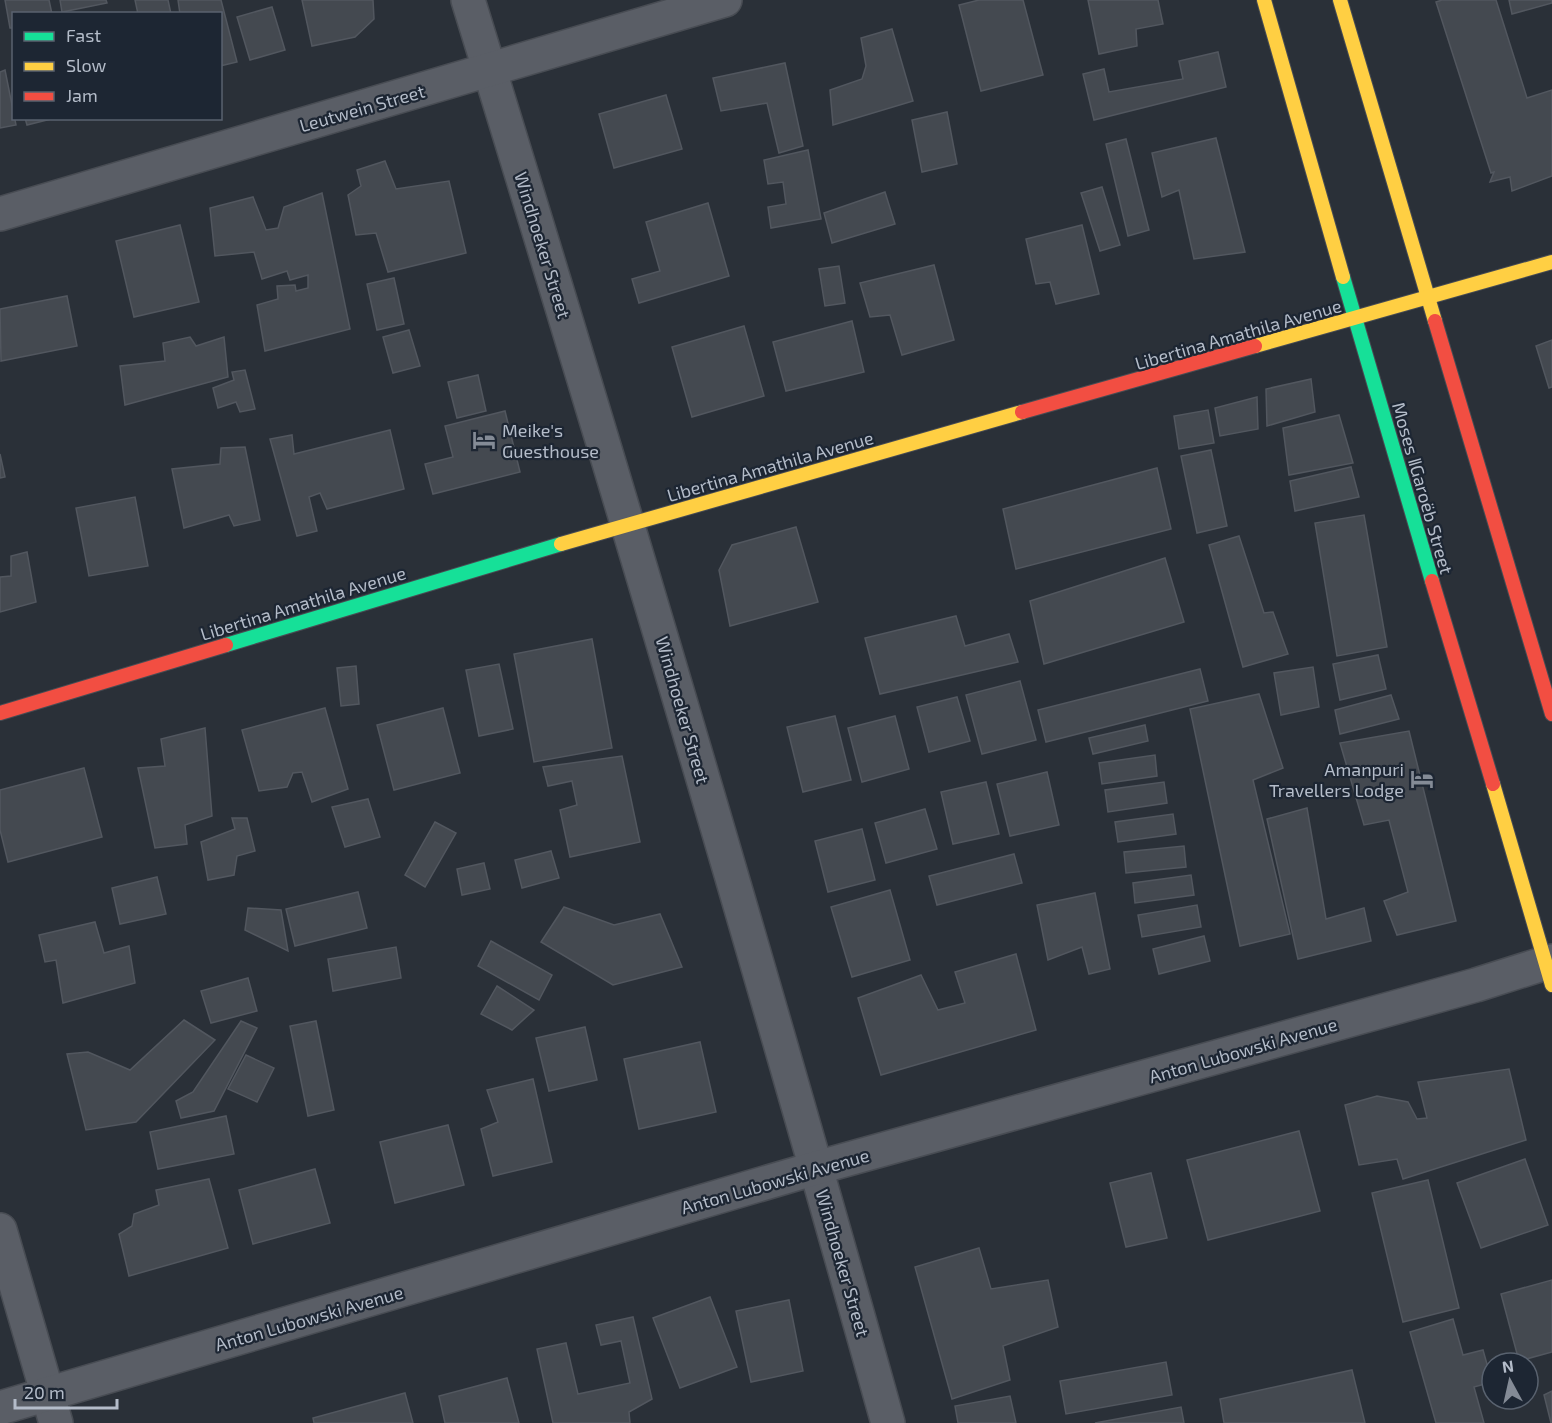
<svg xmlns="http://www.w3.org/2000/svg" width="1552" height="1423" font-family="'Exo 2',sans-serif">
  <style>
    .building { fill: #444950; stroke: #52575f; stroke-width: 1.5 }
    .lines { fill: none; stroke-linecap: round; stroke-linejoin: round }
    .street-casing { stroke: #484c53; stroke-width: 36 }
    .fast-casing { stroke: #484c53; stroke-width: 16 }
    .slow-casing { stroke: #484c53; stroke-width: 16 }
    .jam-casing { stroke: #484c53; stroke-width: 16 }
    .street { stroke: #5a5e66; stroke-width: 33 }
    .fast { stroke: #16e098; stroke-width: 14 }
    .slow { stroke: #ffcf43; stroke-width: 14 }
    .jam { stroke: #f24e42; stroke-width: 14 }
    .labels { text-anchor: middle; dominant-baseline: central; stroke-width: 4.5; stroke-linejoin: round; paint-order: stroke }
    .street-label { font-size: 18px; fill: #b4bcc9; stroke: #1d2633 }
    .poi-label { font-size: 18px; fill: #b4bcc9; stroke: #1d2633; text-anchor: start }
  </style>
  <rect width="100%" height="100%" fill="#2a3038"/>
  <!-- building -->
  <g class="building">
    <polygon points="5,0 49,0 52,14 14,14 14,28 10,28"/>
    <polygon points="60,0 106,0 107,3 62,12"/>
    <polygon points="135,0 168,0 171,14 138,14"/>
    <polygon points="178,0 221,0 237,62 220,66 220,14 180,14"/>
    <polygon points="302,0 373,0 374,19 355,37 312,46"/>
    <polygon points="979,0 1023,0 1043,75 981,91 959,5"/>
    <polygon points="1088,0 1158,0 1163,24 1136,29 1137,46 1099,54"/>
    <polygon points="1442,0 1496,0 1527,98 1552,90 1552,176 1512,191 1510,177 1490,182 1494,172 1491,173 1436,2"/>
    <polygon points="1509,0 1552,0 1552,3 1512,14"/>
    <polygon points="272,7 285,50 250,60 237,17"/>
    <polygon points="892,29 913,101 833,125 830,90 862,79 866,66 861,38"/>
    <polygon points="1218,52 1226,87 1094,120 1083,74 1104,69 1109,92 1183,79 1179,61"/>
    <polygon points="785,63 803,146 779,153 767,103 721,111 713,78"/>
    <polygon points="5,70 16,125 0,128 0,72"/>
    <polygon points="666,95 682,149 614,168 599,114"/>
    <polygon points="947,112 957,164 922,172 912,120"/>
    <polygon points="25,118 55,118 27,125"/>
    <polygon points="1216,138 1245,252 1194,259 1179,190 1162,197 1152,153"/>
    <polygon points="1126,139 1149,230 1128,236 1106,144"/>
    <polygon points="808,150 821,219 771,228 768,207 786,204 783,182 768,184 764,160"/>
    <polygon points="385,161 396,189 449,181 466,253 388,272 376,233 356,235 348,195 361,186 357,170"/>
    <polygon points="1102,187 1120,245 1100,251 1081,193"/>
    <polygon points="885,192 895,224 832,243 824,213"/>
    <polygon points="322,193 350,329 265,351 257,305 278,299 277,286 295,285 296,291 308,288 308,275 290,280 287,271 262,279 254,252 215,256 210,208 253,197 266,230 278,228 284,207"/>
    <polygon points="708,203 729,276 639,303 632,279 660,271 646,222"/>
    <polygon points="180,225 199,302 134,317 116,241"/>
    <polygon points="1082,225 1099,294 1056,304 1050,282 1036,284 1026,239"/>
    <polygon points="934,265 954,340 902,355 890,315 870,317 860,283"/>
    <polygon points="839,266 845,303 825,306 819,269"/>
    <polygon points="394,278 404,324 377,330 367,284"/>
    <polygon points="67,296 77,346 1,361 0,309"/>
    <polygon points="852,321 864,372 786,391 773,342"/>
    <polygon points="744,326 764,396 692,417 672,347"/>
    <polygon points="409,330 420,366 393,373 383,337"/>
    <polygon points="190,337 196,346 224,337 228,377 125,405 120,366 165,361 163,343"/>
    <polygon points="1552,340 1552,387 1549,388 1536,346"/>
    <polygon points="245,370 255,409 240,412 236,402 218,408 213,388 234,380 232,372"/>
    <polygon points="478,375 486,411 457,418 448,382"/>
    <polygon points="1311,379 1315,412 1267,426 1266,389"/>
    <polygon points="1257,397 1258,429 1220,436 1215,408"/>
    <polygon points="1208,410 1214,443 1179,449 1174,416"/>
    <polygon points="505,411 520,472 433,494 425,464 453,457 445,426"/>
    <polygon points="1339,415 1353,463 1289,475 1283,428"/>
    <polygon points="390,430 404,489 327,509 320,493 309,497 317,531 297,536 270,439 292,435 294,454"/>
    <polygon points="245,447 260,520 234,526 229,515 184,528 172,469 220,464 221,448"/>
    <polygon points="1211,450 1227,526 1197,533 1181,456"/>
    <polygon points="0,454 5,477 0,478"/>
    <polygon points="1351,467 1359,497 1295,511 1290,481"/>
    <polygon points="1157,468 1171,529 1016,569 1003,509"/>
    <polygon points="135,497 148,566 89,576 76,508"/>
    <polygon points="1364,515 1387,647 1337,656 1315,523"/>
    <polygon points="796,527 818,602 730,626 719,570 732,545"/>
    <polygon points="1239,536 1264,613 1273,612 1288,654 1243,667 1209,545"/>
    <polygon points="27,552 36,602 0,612 0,577 11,576 11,556"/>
    <polygon points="1165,558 1184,622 1044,664 1030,601"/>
    <polygon points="956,616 965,646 1009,634 1018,662 880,694 865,638"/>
    <polygon points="592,639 612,748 534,762 514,654"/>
    <polygon points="1378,655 1386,689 1340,700 1333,664"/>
    <polygon points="499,664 513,729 479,736 466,670"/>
    <polygon points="356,666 359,704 341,706 337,668"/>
    <polygon points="1313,667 1319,707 1281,715 1274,673"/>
    <polygon points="1200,669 1208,701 1046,742 1038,710"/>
    <polygon points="1020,681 1036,740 982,754 966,695"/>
    <polygon points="1259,694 1283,768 1253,780 1290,934 1240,946 1190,709"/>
    <polygon points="1391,695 1399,719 1340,734 1335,710"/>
    <polygon points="957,697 970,741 929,752 917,707"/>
    <polygon points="325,708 348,789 312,802 302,772 293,773 287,787 259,791 242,730"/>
    <polygon points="443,708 460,773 394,790 377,725"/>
    <polygon points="835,716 851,780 803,792 787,727"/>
    <polygon points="895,716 909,769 862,782 848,728"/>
    <polygon points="1145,725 1148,741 1093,754 1089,738"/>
    <polygon points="205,728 212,816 185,825 187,844 155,848 138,768 165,766 161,739"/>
    <polygon points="1409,731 1456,921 1397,935 1384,901 1408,892 1389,820 1364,825 1340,743"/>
    <polygon points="1155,755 1157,776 1102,784 1099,763"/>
    <polygon points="622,756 640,842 570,857 560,810 577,805 572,781 548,786 543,767"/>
    <polygon points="84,768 102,837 8,862 0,830 0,790"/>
    <polygon points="1047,772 1059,825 1010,836 997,784"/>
    <polygon points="986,782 999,834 953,844 941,792"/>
    <polygon points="1164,782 1167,803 1108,812 1105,790"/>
    <polygon points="368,799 380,837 345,847 332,807"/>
    <polygon points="1307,808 1326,919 1364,908 1371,941 1298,959 1267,819"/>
    <polygon points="925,809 937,849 886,863 875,823"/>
    <polygon points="1173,814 1176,834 1118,842 1115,822"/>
    <polygon points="232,818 247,818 255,851 237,856 234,875 208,880 201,842 235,829"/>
    <polygon points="435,822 456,833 425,887 405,875"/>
    <polygon points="862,829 875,880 828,892 815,841"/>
    <polygon points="1184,846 1186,867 1126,873 1124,852"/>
    <polygon points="551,851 559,878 522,888 515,860"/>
    <polygon points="1014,854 1022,883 937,905 929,876"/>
    <polygon points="484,863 490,889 462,895 457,869"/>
    <polygon points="1191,875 1194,895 1135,903 1133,883"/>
    <polygon points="157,877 166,914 120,924 112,888"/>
    <polygon points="890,890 910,960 852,977 831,907"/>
    <polygon points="358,892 367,928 295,946 286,909"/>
    <polygon points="1095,893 1110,969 1089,974 1082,947 1048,960 1037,905"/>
    <polygon points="1197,905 1201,927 1142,937 1138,915"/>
    <polygon points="564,907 614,925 660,914 682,967 613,985 541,942"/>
    <polygon points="248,908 281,910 288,951 245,930"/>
    <polygon points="95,922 104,953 129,946 135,983 63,1003 56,960 45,962 39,935"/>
    <polygon points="1204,936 1210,961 1159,974 1153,949"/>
    <polygon points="491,941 552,975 539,1000 478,966"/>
    <polygon points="396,947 401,978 333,991 328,959"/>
    <polygon points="1016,954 1036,1030 881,1075 858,998 921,975 938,1010 965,1003 955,972"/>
    <polygon points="248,978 257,1011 211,1023 201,991"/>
    <polygon points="497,986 534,1010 512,1030 481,1014"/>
    <polygon points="184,1020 215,1040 136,1122 86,1130 67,1054 88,1052 130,1070"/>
    <polygon points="241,1021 257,1028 214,1111 181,1118 176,1101 193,1092"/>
    <polygon points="316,1021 334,1110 308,1116 290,1026"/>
    <polygon points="585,1027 597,1080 549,1091 536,1038"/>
    <polygon points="700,1042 716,1112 639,1129 624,1059"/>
    <polygon points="246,1055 274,1068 257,1102 228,1089"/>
    <polygon points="1509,1069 1526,1140 1403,1179 1397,1159 1359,1165 1345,1105 1377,1096 1408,1102 1417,1119 1427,1118 1418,1082"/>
    <polygon points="533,1079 552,1162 493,1176 481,1129 498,1122 487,1090"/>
    <polygon points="226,1116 234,1154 158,1169 150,1132"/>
    <polygon points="448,1125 464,1185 395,1203 380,1142"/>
    <polygon points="1299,1131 1320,1211 1208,1240 1187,1160"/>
    <polygon points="1525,1159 1548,1225 1481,1248 1457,1183"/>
    <polygon points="315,1169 330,1223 253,1244 239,1190"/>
    <polygon points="1151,1173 1167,1238 1126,1247 1110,1183"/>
    <polygon points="209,1179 228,1248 129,1276 119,1234 132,1226 134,1214 159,1205 156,1190"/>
    <polygon points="1428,1180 1459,1308 1403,1322 1372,1193"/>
    <polygon points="979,1248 991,1289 1048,1280 1058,1327 1003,1346 1010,1380 952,1399 915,1267"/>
    <polygon points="1552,1280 1552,1352 1519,1361 1501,1294"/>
    <polygon points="710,1297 737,1367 680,1388 653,1318"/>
    <polygon points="789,1300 803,1371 751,1382 736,1311"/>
    <polygon points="633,1317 652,1399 629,1412 630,1423 553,1423 537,1349 566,1343 578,1394 630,1383 621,1341 601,1345 596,1325"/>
    <polygon points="1453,1319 1463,1355 1483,1350 1492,1382 1474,1387 1484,1423 1436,1423 1410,1332"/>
    <polygon points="1166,1362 1172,1395 1066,1414 1060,1381"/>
    <polygon points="1352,1370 1365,1423 1224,1423 1220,1399"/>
    <polygon points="507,1378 519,1423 445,1423 439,1396"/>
    <polygon points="1552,1391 1552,1423 1551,1423 1544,1395"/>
    <polygon points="405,1393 413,1423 314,1423 313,1418"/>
    <polygon points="1010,1396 1016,1423 958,1423 955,1406"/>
    <polygon points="1181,1407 1184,1423 1095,1423"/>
  </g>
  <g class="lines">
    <!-- street casing -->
    <g class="street-casing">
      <g id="street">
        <path d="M468,0C614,473 755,947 888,1423"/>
        <polyline points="0,214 725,0"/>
        <polyline points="0,1230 56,1423"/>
        <polyline points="0,1408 816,1168 1476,985 1552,961"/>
      </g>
    </g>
    <!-- fast casing -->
    <g class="fast-casing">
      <g id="fast">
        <polyline points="1343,277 1432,581"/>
        <polyline points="226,645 561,544"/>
      </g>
    </g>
    <!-- slow casing -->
    <g class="slow-casing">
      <g id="slow">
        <polyline points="1264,0 1343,277"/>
        <polyline points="1340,0 1435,321"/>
        <polyline points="1255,346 1552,262"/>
        <polyline points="561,544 1022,412"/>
        <polyline points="1493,784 1552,985"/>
      </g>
    </g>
    <!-- jam casing -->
    <g class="jam-casing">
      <g id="jam">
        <polyline points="1435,321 1552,714"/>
        <polyline points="1022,412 1255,346"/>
        <polyline points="1432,581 1493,784"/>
        <polyline points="0,713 226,645"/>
      </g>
    </g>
    <!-- street -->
    <use href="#street" class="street"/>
    <!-- fast -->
    <use href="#fast" class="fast"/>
    <!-- slow -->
    <use href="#slow" class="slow"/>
    <!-- jam -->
    <use href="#jam" class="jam"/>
  </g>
  <!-- icons -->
  <defs>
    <g id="hotel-bare" transform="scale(1.8)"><path d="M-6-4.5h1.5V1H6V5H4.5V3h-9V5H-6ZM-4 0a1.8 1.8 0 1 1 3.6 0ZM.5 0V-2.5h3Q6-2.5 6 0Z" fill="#848b96" stroke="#1d2633" stroke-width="2.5" paint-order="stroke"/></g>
  </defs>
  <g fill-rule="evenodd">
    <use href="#hotel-bare" x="484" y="440"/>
    <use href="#hotel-bare" x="1422" y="779"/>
  </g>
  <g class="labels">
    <!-- street labels -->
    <g class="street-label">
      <text transform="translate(362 108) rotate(-16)">Leutwein Street</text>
      <text transform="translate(543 245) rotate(73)">Windhoeker Street</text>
      <text transform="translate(1238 334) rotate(-16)">Libertina Amathila Avenue</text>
      <text transform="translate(770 466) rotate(-16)">Libertina Amathila Avenue</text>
      <text transform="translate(1423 488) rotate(74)">Moses ǁGaroëb Street</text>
      <text transform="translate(303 603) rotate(-17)">Libertina Amathila Avenue</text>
      <text transform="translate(683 710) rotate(74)">Windhoeker Street</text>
      <text transform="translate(1243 1050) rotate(-16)">Anton Lubowski Avenue</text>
      <text transform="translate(775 1181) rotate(-16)">Anton Lubowski Avenue</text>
      <text transform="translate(843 1263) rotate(74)">Windhoeker Street</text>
      <text transform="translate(309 1318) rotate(-16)">Anton Lubowski Avenue</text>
    </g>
    <!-- poi labels -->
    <g class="poi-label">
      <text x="502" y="430">Meike's<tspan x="502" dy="21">Guesthouse</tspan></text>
      <text x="1404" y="769" text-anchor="end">Amanpuri<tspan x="1404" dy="21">Travellers Lodge</tspan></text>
    </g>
  </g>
  <!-- legend -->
  <rect x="12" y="12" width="210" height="108" fill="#1d2633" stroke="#59626f" stroke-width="1.5"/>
  <rect x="24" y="32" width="30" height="9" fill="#16e098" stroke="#59626f" stroke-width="1.5"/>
  <text x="66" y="42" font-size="18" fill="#b4bcc9">Fast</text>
  <rect x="24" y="62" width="30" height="9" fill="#ffcf43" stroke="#59626f" stroke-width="1.5"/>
  <text x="66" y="72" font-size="18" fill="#b4bcc9">Slow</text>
  <rect x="24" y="92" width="30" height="9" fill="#f24e42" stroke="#59626f" stroke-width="1.5"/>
  <text x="66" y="102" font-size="18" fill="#b4bcc9">Jam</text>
  <!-- north arrow -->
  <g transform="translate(1510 1381) rotate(352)"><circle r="28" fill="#1d2633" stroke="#59626f" stroke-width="1.5"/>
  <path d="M0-4.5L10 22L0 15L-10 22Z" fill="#848b96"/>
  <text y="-9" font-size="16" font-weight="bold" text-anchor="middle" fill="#b4bcc9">N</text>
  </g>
  <!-- scale -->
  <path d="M15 1399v9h102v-9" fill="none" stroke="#b4bcc9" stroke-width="3"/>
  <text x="24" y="1399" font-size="18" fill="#b4bcc9" stroke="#1d2633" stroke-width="4.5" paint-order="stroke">20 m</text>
</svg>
